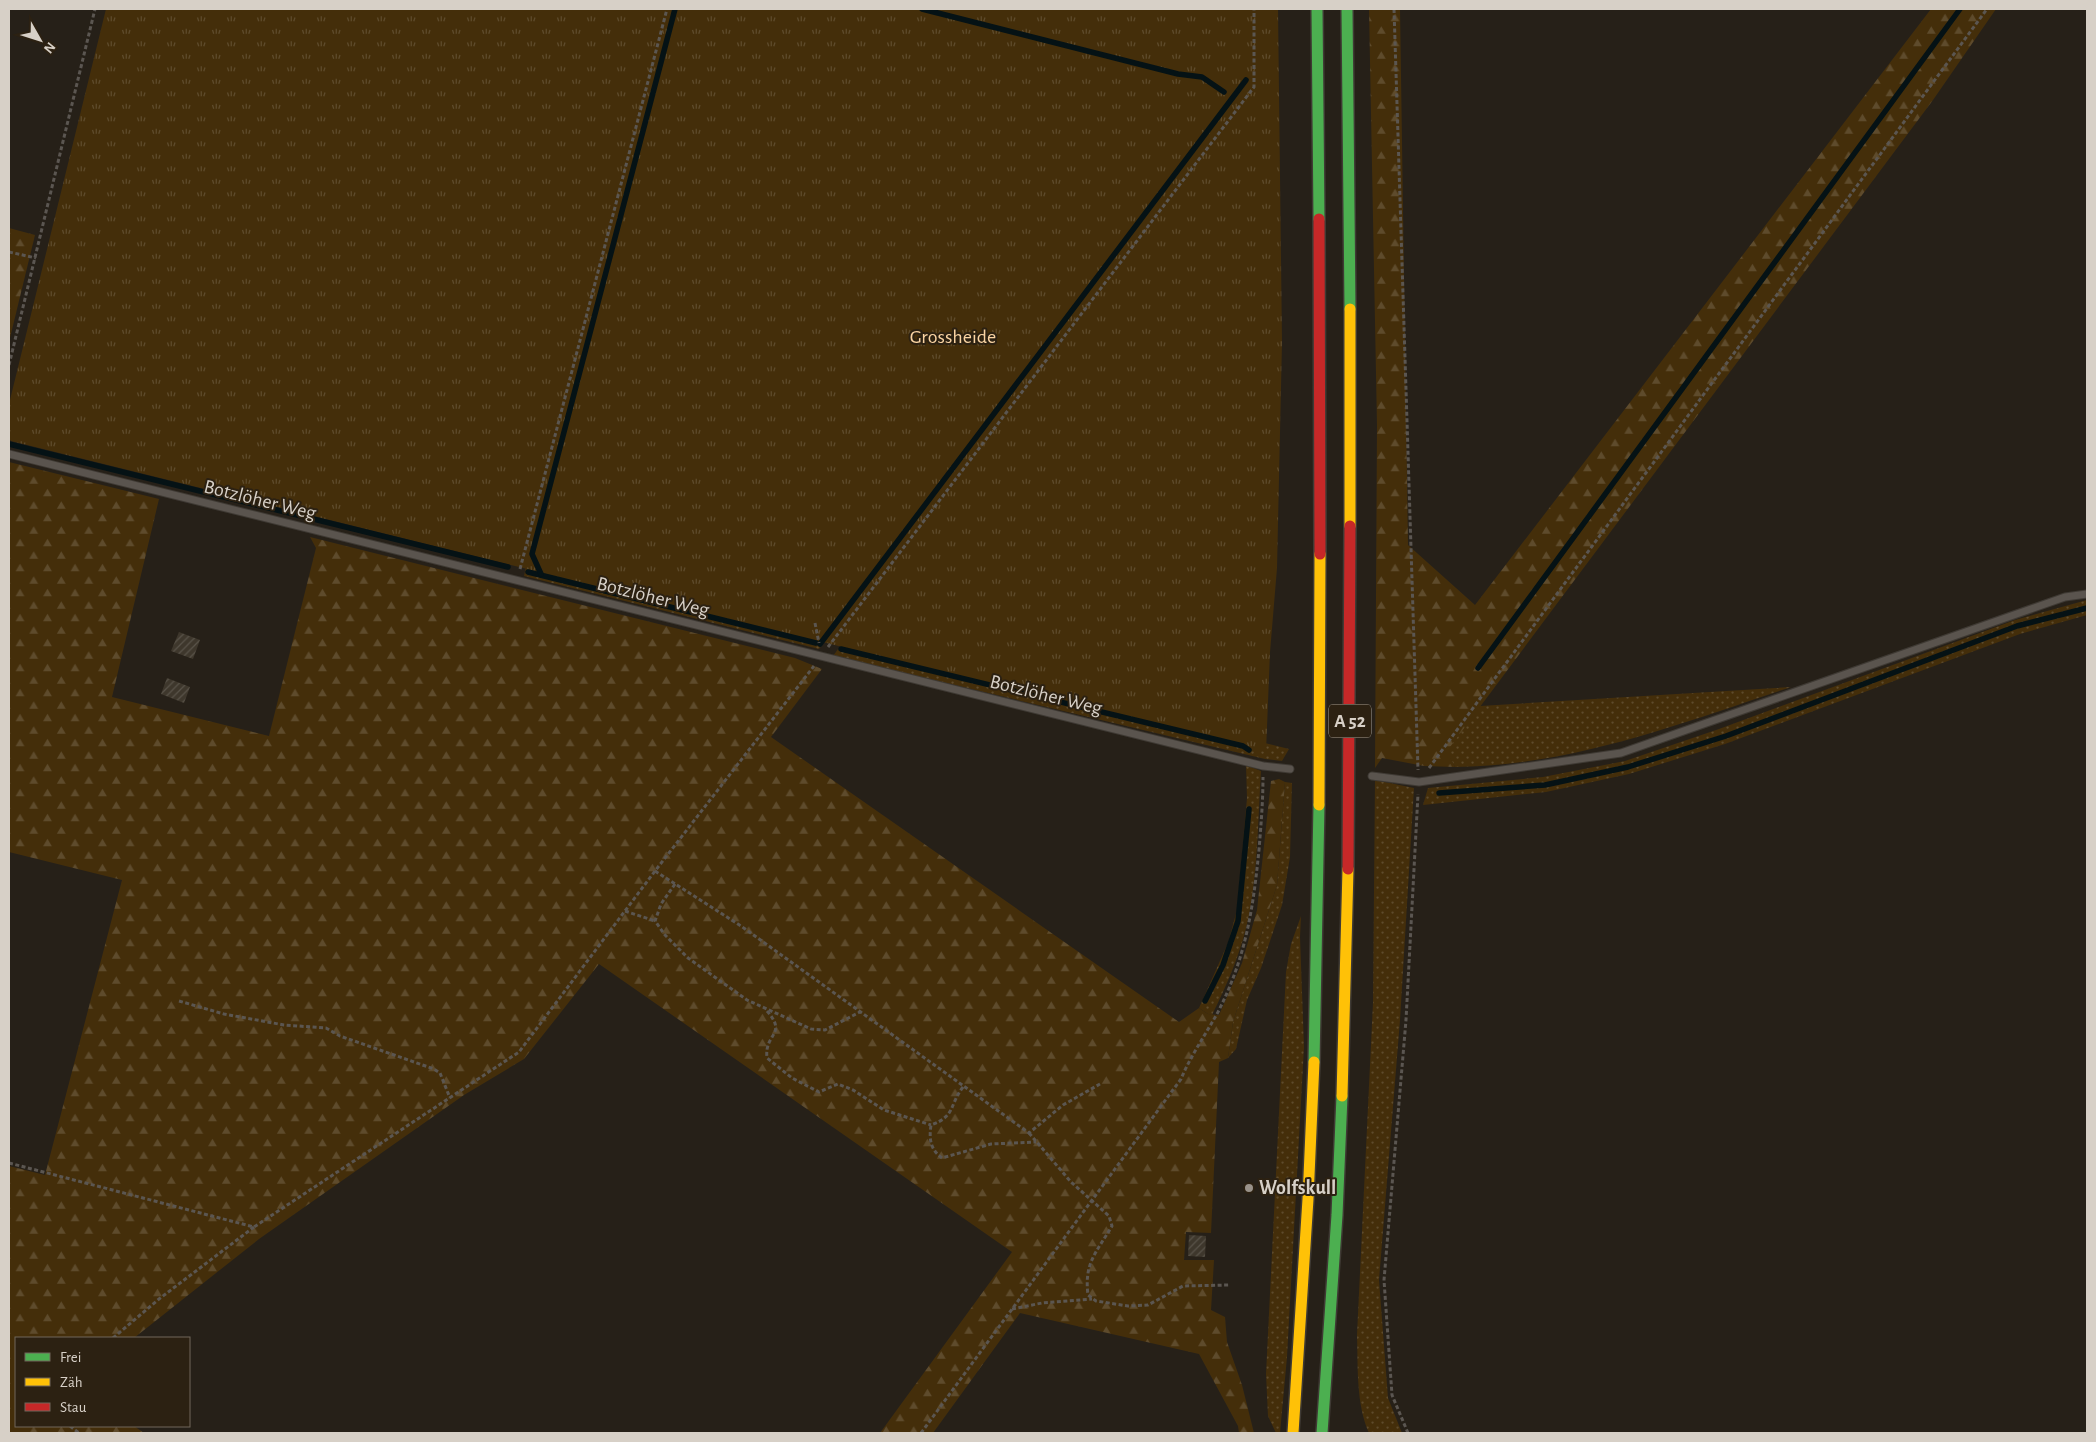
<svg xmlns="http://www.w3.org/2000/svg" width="2096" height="1442" font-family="'Alegreya Sans',sans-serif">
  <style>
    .grass { fill: url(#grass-dots) }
    .forest { fill: url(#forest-firs) }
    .park { fill: url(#park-tufts) }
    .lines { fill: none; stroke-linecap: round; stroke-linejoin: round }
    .stream { stroke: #051215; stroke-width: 5.5 }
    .building { fill: url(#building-hatch) }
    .lane-casing { stroke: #3f3a34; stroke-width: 9 }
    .fast-casing { stroke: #3f3a34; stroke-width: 14 }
    .slow-casing { stroke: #3f3a34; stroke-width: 14 }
    .jam-casing { stroke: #3f3a34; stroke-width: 14 }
    .path { stroke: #5b5651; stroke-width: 3; stroke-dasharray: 4 2.5; stroke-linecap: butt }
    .lane { stroke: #5a544e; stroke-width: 7 }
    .fast { stroke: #4caf50; stroke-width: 11 }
    .slow { stroke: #ffc107; stroke-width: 11 }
    .jam { stroke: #c62828; stroke-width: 11 }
    .poi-dot { fill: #99928a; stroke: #2c2112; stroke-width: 2 }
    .labels { text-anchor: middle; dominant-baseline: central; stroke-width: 4; stroke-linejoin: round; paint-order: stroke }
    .shield { fill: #2c2112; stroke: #a49c91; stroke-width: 1 }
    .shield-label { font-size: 19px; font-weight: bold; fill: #d7d0c7 }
    .park-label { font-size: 20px; fill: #fad4a3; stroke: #2c2112 }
    .street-label { font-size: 20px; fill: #d7d0c7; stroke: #2c2112 }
    .poi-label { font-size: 20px; font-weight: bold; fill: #d7d0c7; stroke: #2c2112; text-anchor: start }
  </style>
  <defs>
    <pattern id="grass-dots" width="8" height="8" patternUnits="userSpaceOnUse" patternTransform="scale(1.25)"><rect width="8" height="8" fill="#442e0a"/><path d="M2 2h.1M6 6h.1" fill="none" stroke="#5e4b2c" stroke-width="1.8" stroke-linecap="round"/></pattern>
    <pattern id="forest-firs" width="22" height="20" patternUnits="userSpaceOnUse" patternTransform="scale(1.25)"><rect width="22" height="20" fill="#442e0a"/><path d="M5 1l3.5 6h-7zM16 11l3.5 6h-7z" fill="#5e4b2c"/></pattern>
    <pattern id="park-tufts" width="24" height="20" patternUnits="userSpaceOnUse" patternTransform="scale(1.25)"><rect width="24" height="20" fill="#442e0a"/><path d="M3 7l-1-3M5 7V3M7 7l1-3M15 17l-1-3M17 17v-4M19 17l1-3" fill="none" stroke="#5e4b2c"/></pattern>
    <pattern id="building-hatch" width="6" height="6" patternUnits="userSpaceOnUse" patternTransform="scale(1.25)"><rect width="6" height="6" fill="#3e372c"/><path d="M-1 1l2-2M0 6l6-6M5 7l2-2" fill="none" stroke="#595349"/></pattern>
  </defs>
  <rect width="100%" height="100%" fill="#262018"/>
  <!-- grass -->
  <g class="grass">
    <polygon points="1251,80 819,649 524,576 526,567"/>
    <polygon points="2087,600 2087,615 2020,634 1725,744 1629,774 1546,792 1423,805 1428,788 1543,777 1625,761 1719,729 2015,620"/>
    <polygon points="841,645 1244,738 1289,749 1282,761 1265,759 833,656"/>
    <path d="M1791,687C1682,723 1571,766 1455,767L1446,751L1480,706Z"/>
    <path d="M1246,765L1261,771C1258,818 1258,868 1249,915C1242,950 1228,983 1212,1015L1208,1014L1199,1008L1228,943L1237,910L1247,798Z"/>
    <path d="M1375,780L1414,788L1400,1020L1379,1280L1388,1398L1402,1433H1369C1356,1404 1358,1366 1357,1335L1373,1003Z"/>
    <polygon points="1285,782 1292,783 1290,857 1282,905 1261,968 1247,1000 1236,1049 1228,1058 1233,1022 1277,885"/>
    <polygon points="1301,916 1300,937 1304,1047 1287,1357 1280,1433 1276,1433 1268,1416 1266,1374 1286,972 1291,944"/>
  </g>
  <!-- forest -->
  <g class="forest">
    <polygon points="1369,9 1400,9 1408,545 1475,605 1931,9 1996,9 1933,100 1447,751 1455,767 1424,766 1382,758 1375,768 1377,425"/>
    <polygon points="9,228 35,235 9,342"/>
    <polygon points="9,462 159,499 112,697 269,736 316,548 310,537 795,658 822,669 771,737 1179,1022 1199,1008 1208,1014 1219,1015 1242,963 1257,910 1271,781 1279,779 1285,782 1277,885 1233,1022 1228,1058 1219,1062 1211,1233 1186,1232 1184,1260 1214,1260 1211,1310 1225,1317 1227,1342 1242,1385 1254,1433 1239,1433 1238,1426 1199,1354 1020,1313 933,1433 880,1433 1012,1252 599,964 524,1059 464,1095 259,1239 134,1338 16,1338 16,1426 134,1426 144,1433 9,1433 9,1166 45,1175 122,880 9,852"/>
  </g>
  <!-- park -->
  <polygon class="park" points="106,9 1278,9 1282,342 1277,568 1270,652 1266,752 11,441 9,439 9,404"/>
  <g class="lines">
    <!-- stream -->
    <g class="stream">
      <polyline points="922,9 1178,74 1202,77 1224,92"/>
      <polyline points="9,444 508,567"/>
      <polyline points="528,572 816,643"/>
      <polyline points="541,574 532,554 675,9"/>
      <polyline points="820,644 1246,80"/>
      <polyline points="841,649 1243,746 1249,750"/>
      <polyline points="1478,668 1960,9"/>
      <polyline points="1439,793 1545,785 1628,767 1726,736 2017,626 2087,608"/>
      <polyline points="1205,1001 1223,965 1238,921 1249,809"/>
    </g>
  </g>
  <!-- building -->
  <g class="building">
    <polygon points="179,632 200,640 193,659 171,651"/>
    <polygon points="167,678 190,687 184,703 161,694"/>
    <polygon points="1189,1235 1206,1236 1205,1257 1188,1256"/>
  </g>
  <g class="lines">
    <!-- lane casing -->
    <g class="lane-casing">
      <g id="lane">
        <polyline points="9,454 1263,766 1290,769"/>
        <polyline points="1372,776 1419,782 1621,753 2065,597 2087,594"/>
      </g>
    </g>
    <!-- fast casing -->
    <g class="fast-casing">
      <g id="fast">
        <polyline points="1317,9 1319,219"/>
        <polyline points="1347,9 1350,309"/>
        <polyline points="1314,1062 1319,805"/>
        <polyline points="1322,1433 1337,1215 1342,1096"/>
      </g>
    </g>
    <!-- slow casing -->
    <g class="slow-casing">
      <g id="slow">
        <polyline points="1350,526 1350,309"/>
        <polyline points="1319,805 1320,554"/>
        <polyline points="1342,1096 1348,869"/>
        <polyline points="1293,1433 1308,1199 1314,1062"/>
      </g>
    </g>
    <!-- jam casing -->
    <g class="jam-casing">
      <g id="jam">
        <polyline points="1319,219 1320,554"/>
        <polyline points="1348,869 1350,526"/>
      </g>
    </g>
    <!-- path -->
    <g class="path">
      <polyline points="1394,9 1418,770"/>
      <polyline points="9,252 36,258"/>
      <polyline points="9,365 95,9"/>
      <polyline points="520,569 667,9"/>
      <polyline points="815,623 819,643"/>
      <polyline points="828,647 1254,87 1254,9"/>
      <polyline points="1429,768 1987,9"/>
      <polyline points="655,871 741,926 1029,1133 1063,1105 1100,1084"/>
      <polyline points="675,884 661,904 655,921 665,935 688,958 747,1000 811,1029 825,1030 860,1012"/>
      <polyline points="625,911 655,921"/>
      <polyline points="179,1001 224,1014 284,1025 326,1028 340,1036 434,1069 440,1073 450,1098"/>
      <path d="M767,1011C788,1035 764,1033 767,1058L792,1078L819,1092L838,1084L853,1090L884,1110L931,1125"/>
      <path d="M963,1087C949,1105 956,1116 931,1125C929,1139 930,1149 942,1158L991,1144L1036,1142"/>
      <path d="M1029,1133L1071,1182L1109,1216L1112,1226C1096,1253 1084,1263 1088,1295L1096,1301L1128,1306L1148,1305L1183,1286L1229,1285"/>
      <polyline points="9,1163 254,1227 519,1052 655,871 814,666"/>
      <polyline points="1012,1309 1042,1303 1092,1299"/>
      <polyline points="113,1338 159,1299 254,1227"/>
      <polyline points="70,1426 79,1433"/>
      <path d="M921,1433L1181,1079C1191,1055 1206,1034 1218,1012C1246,957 1253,909 1259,850C1261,825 1263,801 1263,777"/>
      <polyline points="1408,1433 1392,1395 1384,1280 1406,1020 1418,794"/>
    </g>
    <!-- lane -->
    <use href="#lane" class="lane"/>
    <!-- fast -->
    <use href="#fast" class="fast"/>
    <!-- slow -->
    <use href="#slow" class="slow"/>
    <!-- jam -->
    <use href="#jam" class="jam"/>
  </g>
  <!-- markers -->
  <circle class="poi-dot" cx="1249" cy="1188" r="5"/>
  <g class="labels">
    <!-- shield labels -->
    <rect class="shield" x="1329" y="704.5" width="42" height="33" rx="4"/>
    <g class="shield-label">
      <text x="1350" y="721">A 52</text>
    </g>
    <!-- park labels -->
    <g class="park-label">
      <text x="953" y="337">Grossheide</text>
    </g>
    <!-- street labels -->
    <g class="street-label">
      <text transform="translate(260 500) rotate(14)">Botzlöher Weg</text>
      <text transform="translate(653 597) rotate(14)">Botzlöher Weg</text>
      <text transform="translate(1046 695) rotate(14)">Botzlöher Weg</text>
    </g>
    <!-- poi labels -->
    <g class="poi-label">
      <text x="1259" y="1188">Wolfskull</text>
    </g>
  </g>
  <!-- border -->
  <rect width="2096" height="1442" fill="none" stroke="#d7d0c7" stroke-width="20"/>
  <!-- legend -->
  <rect x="15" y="1337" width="175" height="90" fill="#2c2112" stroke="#70675a"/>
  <rect x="25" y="1353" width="25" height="8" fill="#4caf50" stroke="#70675a"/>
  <text x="60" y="1362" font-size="15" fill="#d7d0c7">Frei</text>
  <rect x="25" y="1378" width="25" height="8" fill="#ffc107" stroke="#70675a"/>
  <text x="60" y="1387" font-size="15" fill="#d7d0c7">Zäh</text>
  <rect x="25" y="1403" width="25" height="8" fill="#c62828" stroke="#70675a"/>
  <text x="60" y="1412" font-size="15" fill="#d7d0c7">Stau</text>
  <!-- north arrow -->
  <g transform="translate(40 40) rotate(129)" stroke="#2c2112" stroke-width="4" paint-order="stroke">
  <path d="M0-4L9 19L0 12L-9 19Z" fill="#d7d0c7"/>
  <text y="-8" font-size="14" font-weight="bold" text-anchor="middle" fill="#d7d0c7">N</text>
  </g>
</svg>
